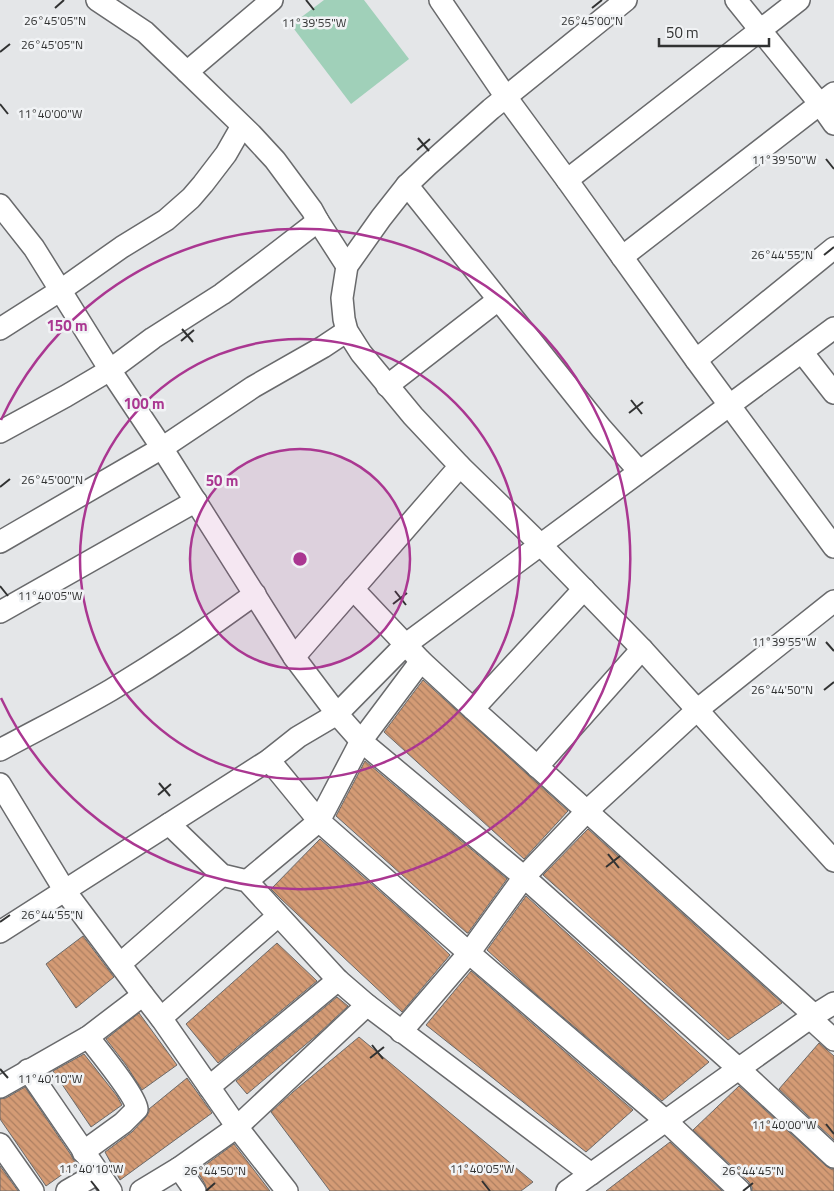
<svg xmlns="http://www.w3.org/2000/svg" width="834" height="1191" font-family="'Titillium Web',sans-serif">
  <style>
    .park { fill: #a0d0b9 }
    .building { fill: url(#building-back-hatch); stroke: #6c6a69 }
    .lines { fill: none; stroke-linecap: round; stroke-linejoin: round }
    .minor-casing { stroke: #696a6c; stroke-width: 24 }
    .minor { stroke: #fff; stroke-width: 21 }
    .ticks { fill: none; stroke: #313232; stroke-width: 2 }
    .ring { fill: none; stroke: #aa3791; stroke-width: 2.5 }
    .ticks-label { font-size: 12px; text-anchor: middle; fill: #313232; stroke: #f1f3f5; stroke-width: 5; stroke-linejoin: round; paint-order: stroke }
    .centre { fill: #aa3791; stroke: #f1f3f5; stroke-width: 2.5 }
    .ring-label { font-size: 15px; text-anchor: middle; font-weight: bold; fill: #aa3791; stroke: #f1f3f5; stroke-width: 5; stroke-linejoin: round; paint-order: stroke }
  </style>
  <defs>
    <pattern id="building-back-hatch" width="6" height="6" patternUnits="userSpaceOnUse" patternTransform="scale(1.25)"><rect width="6" height="6" fill="#d49b75"/><path d="M-1 5l2 2M0 0l6 6M5-1l2 2" fill="none" stroke="#ad7f61"/></pattern>
  </defs>
  <rect width="100%" height="100%" fill="#e4e6e8"/>
  <!-- park -->
  <polygon class="park" points="324,0 364,0 409,59 351,104 291,25"/>
  <!-- building -->
  <g class="building">
    <polygon points="423,680 568,811 524,859 384,732"/>
    <polygon points="365,761 507,879 468,933 467,933 336,816"/>
    <polygon points="588,829 782,1003 728,1040 543,875"/>
    <polygon points="320,839 425,931 450,955 402,1012 281,899 271,889"/>
    <polygon points="526,896 709,1062 662,1101 531,990 487,950"/>
    <polygon points="83,936 114,977 76,1008 46,964"/>
    <polygon points="277,943 317,981 218,1063 186,1024"/>
    <polygon points="471,971 633,1110 586,1152 426,1025"/>
    <polygon points="337,997 348,1006 317,1035 247,1094 236,1081"/>
    <polygon points="139,1013 177,1065 142,1090 126,1065 106,1039"/>
    <polygon points="359,1037 533,1182 521,1191 330,1191 271,1112 293,1092"/>
    <polygon points="819,1043 834,1056 834,1140 779,1089"/>
    <polygon points="84,1054 117,1096 122,1105 91,1127 53,1071"/>
    <polygon points="187,1078 212,1113 120,1180 105,1152 132,1132 146,1117 149,1112 149,1109"/>
    <polygon points="739,1086 826,1166 831,1169 834,1169 834,1191 752,1191 752,1187 749,1182 693,1130"/>
    <polygon points="25,1087 71,1155 73,1159 77,1164 46,1186 0,1119 0,1099 6,1098"/>
    <polygon points="670,1142 722,1191 606,1191"/>
    <polygon points="234,1144 270,1191 207,1191 205,1184 197,1171"/>
    <polygon points="0,1166 18,1191 0,1191"/>
  </g>
  <g class="lines">
    <!-- minor casing -->
    <g class="minor-casing">
      <g id="minor">
        <polyline points="97,0 145,32 187,72 251,134 275,160 312,210 318,221 347,266"/>
        <polyline points="440,0 506,97 567,180 696,360 834,547"/>
        <polyline points="626,0 491,109 428,165 407,185 381,218 347,266 342,298 344,319 347,331 361,353 413,416 460,466 540,544 642,649 834,861"/>
        <polyline points="736,0 820,104 834,124"/>
        <polyline points="187,72 272,0"/>
        <polyline points="567,180 799,0"/>
        <polyline points="407,185 601,428 639,471"/>
        <polyline points="0,205 34,248 110,370 162,448 294,657 337,714 361,741 524,877 739,1069 834,1157"/>
        <polyline points="622,257 834,93"/>
        <polyline points="0,329 61,290 122,247 166,220 191,198 203,184 226,154 242,126"/>
        <polyline points="802,352 834,393"/>
        <polyline points="696,360 834,248"/>
        <polyline points="387,386 498,300"/>
        <polyline points="0,432 66,396 110,370 153,338 222,294 257,268 318,221"/>
        <polyline points="0,542 162,448 253,387 323,347 347,331"/>
        <polyline points="353,589 421,661 473,709 814,1015"/>
        <polyline points="0,612 196,501"/>
        <polyline points="294,657 460,466"/>
        <polyline points="473,709 584,589"/>
        <path d="M0,750C37,730 75,711 111,690C161,660 209,628 255,594"/>
        <polyline points="269,760 319,821 469,953 666,1121 740,1191"/>
        <polyline points="537,767 642,649"/>
        <polyline points="0,784 65,891 143,995 161,1018 237,1127 287,1191"/>
        <polyline points="169,824 222,875 247,881 338,980 367,1005 591,1174"/>
        <polyline points="247,881 319,821 361,741 421,661"/>
        <polyline points="0,932 269,760 298,737 337,714 405,645 834,328"/>
        <polyline points="120,964 222,875"/>
        <polyline points="161,1018 278,916"/>
        <polyline points="810,1018 834,1040"/>
        <polyline points="401,1032 469,953 524,877 587,811 697,710 834,601"/>
        <polyline points="28,1070 111,1191"/>
        <polyline points="0,1087 88,1037 143,995"/>
        <polyline points="209,1087 338,980"/>
        <polyline points="0,1144 33,1191"/>
        <path d="M83,1152L123,1123L137,1109C136,1096 98,1050 88,1037"/>
        <polyline points="179,1168 195,1191"/>
        <polyline points="67,1191 98,1173"/>
        <polyline points="141,1191 179,1168 237,1127 367,1005"/>
        <polyline points="567,1191 810,1018 834,1003"/>
      </g>
    </g>
    <!-- minor -->
    <use href="#minor" class="minor"/>
  </g>
  <!-- ticks -->
  <path class="ticks" d="M306,0L314,10M55,8L64,0M592,8L602,0M0,52L10,44M0,104L8,114M418,138L429,151M417,150L430,139M826,159L834,169M824,255L834,247M182,329L193,342M181,341L194,330M631,400L642,414M629,413L643,402M0,487L10,479M0,586L8,596M395,591L406,605M393,604L407,593M826,642L834,651M824,690L834,682M159,783L170,796M158,795L171,784M608,854L619,868M606,867L620,856M0,922L10,915M372,1045L383,1059M370,1058L384,1047M0,1069L8,1078M826,1124L834,1134M91,1181L99,1191M482,1181L490,1191M206,1191L215,1183M743,1191L753,1183"/>
  <!-- distance rings -->
  <circle cx="300" cy="559" r="110" fill="#aa3791" fill-opacity=".12"/>
  <g class="ring">
    <circle cx="300" cy="559" r="110"/>
    <circle cx="300" cy="559" r="220"/>
    <path d="M1 420A330 330 0 1 1 1 698"/>
  </g>
  <g class="ticks-label">
    <text x="55" y="25">26°45'05"N</text>
    <text x="592" y="25">26°45'00"N</text>
    <text x="314" y="27">11°39'55"W</text>
    <text x="52" y="49">26°45'05"N</text>
    <text x="50" y="118">11°40'00"W</text>
    <text x="784" y="164">11°39'50"W</text>
    <text x="782" y="259">26°44'55"N</text>
    <text x="52" y="484">26°45'00"N</text>
    <text x="50" y="600">11°40'05"W</text>
    <text x="784" y="646">11°39'55"W</text>
    <text x="782" y="694">26°44'50"N</text>
    <text x="52" y="919">26°44'55"N</text>
    <text x="50" y="1083">11°40'10"W</text>
    <text x="784" y="1129">11°40'00"W</text>
    <text x="91" y="1173">11°40'10"W</text>
    <text x="482" y="1173">11°40'05"W</text>
    <text x="215" y="1175">26°44'50"N</text>
    <text x="753" y="1175">26°44'45"N</text>
  </g>
  <circle cx="300" cy="559" r="8" class="centre"/>
  <g class="ring-label">
    <text x="67" y="331">150 m</text>
    <text x="144" y="409">100 m</text>
    <text x="222" y="486">50 m</text>
  </g>
  <!-- scale -->
  <path d="M659 38v8h110v-8" fill="none" stroke="#313232" stroke-width="2.5"/>
  <text x="666" y="38" font-size="15" fill="#313232" stroke="#f1f3f5" stroke-width="4" paint-order="stroke">50 m</text>
</svg>
